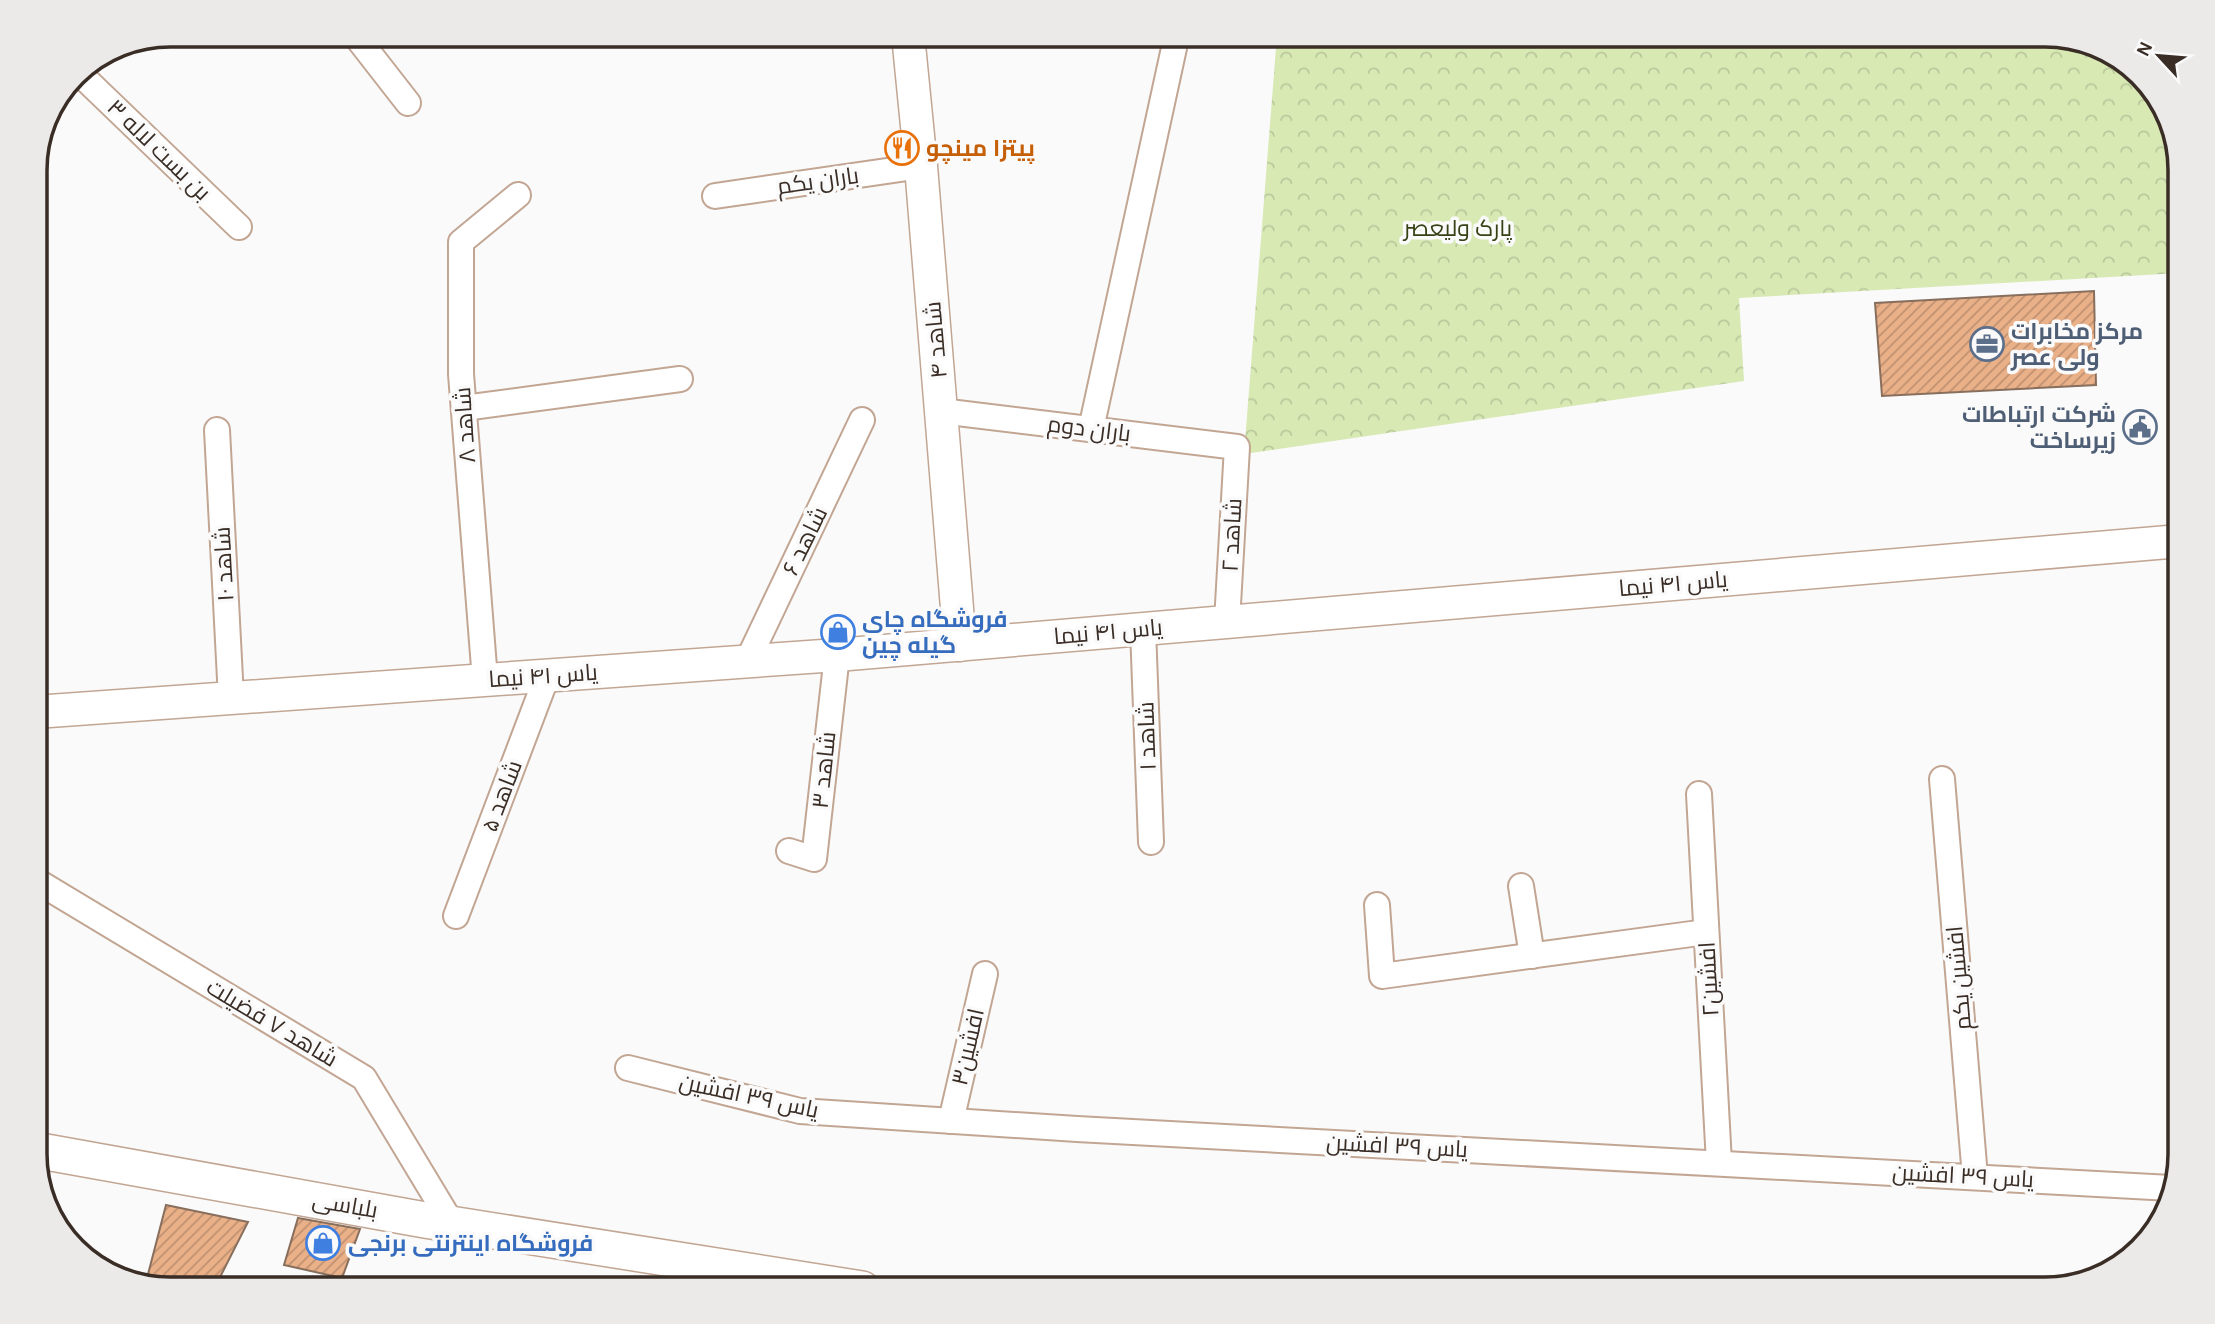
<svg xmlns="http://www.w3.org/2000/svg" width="2215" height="1324" font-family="Karla,Cairo,sans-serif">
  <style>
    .park { fill: url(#park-crowns) }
    .building { fill: url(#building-hatch); stroke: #886e5c; stroke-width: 2 }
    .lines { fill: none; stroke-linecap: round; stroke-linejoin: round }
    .minor-casing { stroke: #c2a693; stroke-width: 28 }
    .tertiary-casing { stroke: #c2a693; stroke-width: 35 }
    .secondary-casing { stroke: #c2a693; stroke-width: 38 }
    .minor { stroke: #fff; stroke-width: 24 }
    .tertiary { stroke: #fff; stroke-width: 32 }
    .secondary { stroke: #fff; stroke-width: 35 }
    .labels { text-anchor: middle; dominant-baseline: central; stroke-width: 7; stroke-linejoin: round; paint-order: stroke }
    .food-label { font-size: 23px; font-weight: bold; fill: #c56008; stroke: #fafafa; text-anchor: start }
    .street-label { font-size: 23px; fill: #392d26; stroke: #fafafa }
    .park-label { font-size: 23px; fill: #364215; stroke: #fafafa }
    .service-label { font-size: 23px; font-weight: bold; fill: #4e5e75; stroke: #fafafa; text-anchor: start }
    .shop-label { font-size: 23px; font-weight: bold; fill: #366cbe; stroke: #fafafa; text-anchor: start }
    .rim { fill: none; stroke: #392d26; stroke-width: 3.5 }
  </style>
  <defs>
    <pattern id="park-crowns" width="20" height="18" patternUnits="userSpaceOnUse" patternTransform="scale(1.75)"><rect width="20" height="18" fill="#d8e9b4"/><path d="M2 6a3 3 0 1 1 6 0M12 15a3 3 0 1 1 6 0" fill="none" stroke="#bac89b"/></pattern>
    <pattern id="building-hatch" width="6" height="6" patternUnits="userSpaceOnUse" patternTransform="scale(1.75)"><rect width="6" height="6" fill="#eab189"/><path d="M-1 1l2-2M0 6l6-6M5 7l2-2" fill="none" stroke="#bf9070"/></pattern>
  </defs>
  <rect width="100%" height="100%" fill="#fafafa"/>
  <!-- park -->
  <polygon class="park" points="1277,35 2045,35 2113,53 2162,102 2180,162 2180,273 1739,298 1744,381 1244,454"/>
  <!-- building -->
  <g class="building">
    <polygon points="2094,291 2096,385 1882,396 1875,303"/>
    <polygon points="166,1205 248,1222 214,1289 170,1289 146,1282"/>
    <polygon points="298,1218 360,1229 342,1278 284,1265"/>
  </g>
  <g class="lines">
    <!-- minor casing -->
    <g class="minor-casing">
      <g id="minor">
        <polyline points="355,35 408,103"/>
        <polyline points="78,72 239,227"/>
        <polyline points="715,196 921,166"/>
        <polyline points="464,408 680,379"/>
        <polyline points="941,411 1237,447 1227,622"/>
        <polyline points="1091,429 1174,48"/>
        <polyline points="217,430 231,698"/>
        <polyline points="1143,629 1151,842"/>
        <polyline points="747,662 862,420"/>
        <polyline points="485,680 461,374 461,242 518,195"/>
        <polyline points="1942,779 1975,1177"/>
        <polyline points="1699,794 1719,1163"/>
        <polyline points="789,851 814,859 837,655"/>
        <polyline points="35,880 364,1078 452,1224"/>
        <polyline points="1521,886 1532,956"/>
        <polyline points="1377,905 1382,976 1706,932"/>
        <polyline points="456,916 547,676"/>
        <polyline points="628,1068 800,1111 1077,1129 2171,1188"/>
        <polyline points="951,1121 985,974"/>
      </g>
    </g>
    <!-- tertiary casing -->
    <g class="tertiary-casing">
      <g id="tertiary">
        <polyline points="908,35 921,166 960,645"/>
        <polyline points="35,712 837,655 2180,541"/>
      </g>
    </g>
    <!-- secondary casing -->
    <g class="secondary-casing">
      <polyline id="secondary" points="35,1150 425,1220 862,1289"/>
    </g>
    <!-- minor -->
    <use href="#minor" class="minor"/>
    <!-- tertiary -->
    <use href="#tertiary" class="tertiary"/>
    <!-- secondary -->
    <use href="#secondary" class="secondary"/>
  </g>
  <!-- icons -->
  <defs>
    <g id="restaurant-ring" transform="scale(1.75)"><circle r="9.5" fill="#fafafa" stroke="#e8710a" stroke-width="1.5"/><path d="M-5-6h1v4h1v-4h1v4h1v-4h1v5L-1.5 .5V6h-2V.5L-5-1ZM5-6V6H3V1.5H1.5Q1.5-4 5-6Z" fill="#e8710a"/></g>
    <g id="office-ring" transform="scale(1.75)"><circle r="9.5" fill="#fafafa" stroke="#5c6f8a" stroke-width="1.5"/><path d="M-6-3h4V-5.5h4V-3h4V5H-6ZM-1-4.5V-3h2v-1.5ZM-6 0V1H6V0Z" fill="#5c6f8a"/></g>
    <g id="civic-ring" transform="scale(1.75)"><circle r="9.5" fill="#fafafa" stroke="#5c6f8a" stroke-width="1.5"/><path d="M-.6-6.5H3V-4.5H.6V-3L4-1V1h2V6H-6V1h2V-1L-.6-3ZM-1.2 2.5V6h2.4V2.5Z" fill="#5c6f8a"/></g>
    <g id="shop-ring" transform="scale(1.75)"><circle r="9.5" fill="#fafafa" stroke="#3f7fe0" stroke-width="1.5"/><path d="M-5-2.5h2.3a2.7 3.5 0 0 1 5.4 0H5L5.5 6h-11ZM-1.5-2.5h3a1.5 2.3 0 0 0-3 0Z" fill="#3f7fe0"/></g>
  </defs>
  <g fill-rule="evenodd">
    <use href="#restaurant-ring" x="902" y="148"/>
    <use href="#office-ring" x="1987" y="344"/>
    <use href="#civic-ring" x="2140" y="427"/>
    <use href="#shop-ring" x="838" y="632"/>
    <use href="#shop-ring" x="323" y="1243"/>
  </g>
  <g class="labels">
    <!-- food labels -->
    <g class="food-label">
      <text x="926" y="148">پیتزا مینچو</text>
    </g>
    <!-- street labels -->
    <g class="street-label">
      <text transform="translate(159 150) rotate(44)">بن بست لاله ۳</text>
      <text transform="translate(818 181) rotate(-8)">باران یکم</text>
      <text transform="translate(936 340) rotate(-95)">شاهد ۴</text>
      <text transform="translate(465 425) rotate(-94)">شاهد ۸</text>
      <text transform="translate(1089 429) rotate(7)">باران دوم</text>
      <text transform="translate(1232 535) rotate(-87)">شاهد ۲</text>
      <text transform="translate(805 541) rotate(-64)">شاهد ۶</text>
      <text transform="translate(224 564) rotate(-93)">شاهد ۱۰</text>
      <text transform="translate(1673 584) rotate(-5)">یاس ۴۱ نیما</text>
      <text transform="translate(1108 632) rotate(-5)">یاس ۴۱ نیما</text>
      <text transform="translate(543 676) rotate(-4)">یاس ۴۱ نیما</text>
      <text transform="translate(1147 736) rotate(-92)">شاهد ۱</text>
      <text transform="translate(824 770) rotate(-84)">شاهد ۳</text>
      <text transform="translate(502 796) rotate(-69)">شاهد ۵</text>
      <text transform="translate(1959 978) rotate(-95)">افشین یکم</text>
      <text transform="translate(1709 979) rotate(-93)">افشین۲</text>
      <text transform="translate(272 1023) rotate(31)">شاهد ۷ فضیلت</text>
      <text transform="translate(968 1047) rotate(-77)">افشین۳</text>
      <text transform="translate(749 1096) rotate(12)">یاس ۳۹ افشین</text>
      <text transform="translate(1397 1146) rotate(3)">یاس ۳۹ افشین</text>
      <text transform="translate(1963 1176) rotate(3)">یاس ۳۹ افشین</text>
      <text transform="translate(345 1205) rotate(10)">بلباسی</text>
    </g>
    <!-- park labels -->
    <g class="park-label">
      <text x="1458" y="228">پارک ولیعصر</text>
    </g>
    <!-- service labels -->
    <g class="service-label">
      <text x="2011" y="331">مرکز مخابرات<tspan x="2011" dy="26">ولی عصر</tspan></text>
      <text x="2116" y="414" text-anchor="end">شرکت ارتباطات<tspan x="2116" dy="26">زیرساخت</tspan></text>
    </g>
    <!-- shop labels -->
    <g class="shop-label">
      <text x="862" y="619">فروشگاه چای<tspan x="862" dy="26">گیله‌ چین</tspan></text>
      <text x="348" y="1243">فروشگاه اینترنتی برنجی</text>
    </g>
  </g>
  <!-- crop -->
  <path d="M0 0H2215V1324H0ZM170 47H2045A123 123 0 0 1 2168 170V1154A123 123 0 0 1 2045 1277H170A123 123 0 0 1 47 1154V170A123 123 0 0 1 170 47Z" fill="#ebeae9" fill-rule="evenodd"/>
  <path class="rim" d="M170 47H2045A123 123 0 0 1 2168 170V1154A123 123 0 0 1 2045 1277H170A123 123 0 0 1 47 1154V170A123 123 0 0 1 170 47Z"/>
  <!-- north arrow -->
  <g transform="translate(2159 56) rotate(296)" stroke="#fafafa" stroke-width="5" paint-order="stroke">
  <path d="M0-5L12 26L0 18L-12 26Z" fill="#392d26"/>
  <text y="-10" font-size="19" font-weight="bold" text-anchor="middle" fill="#392d26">N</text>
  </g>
</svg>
